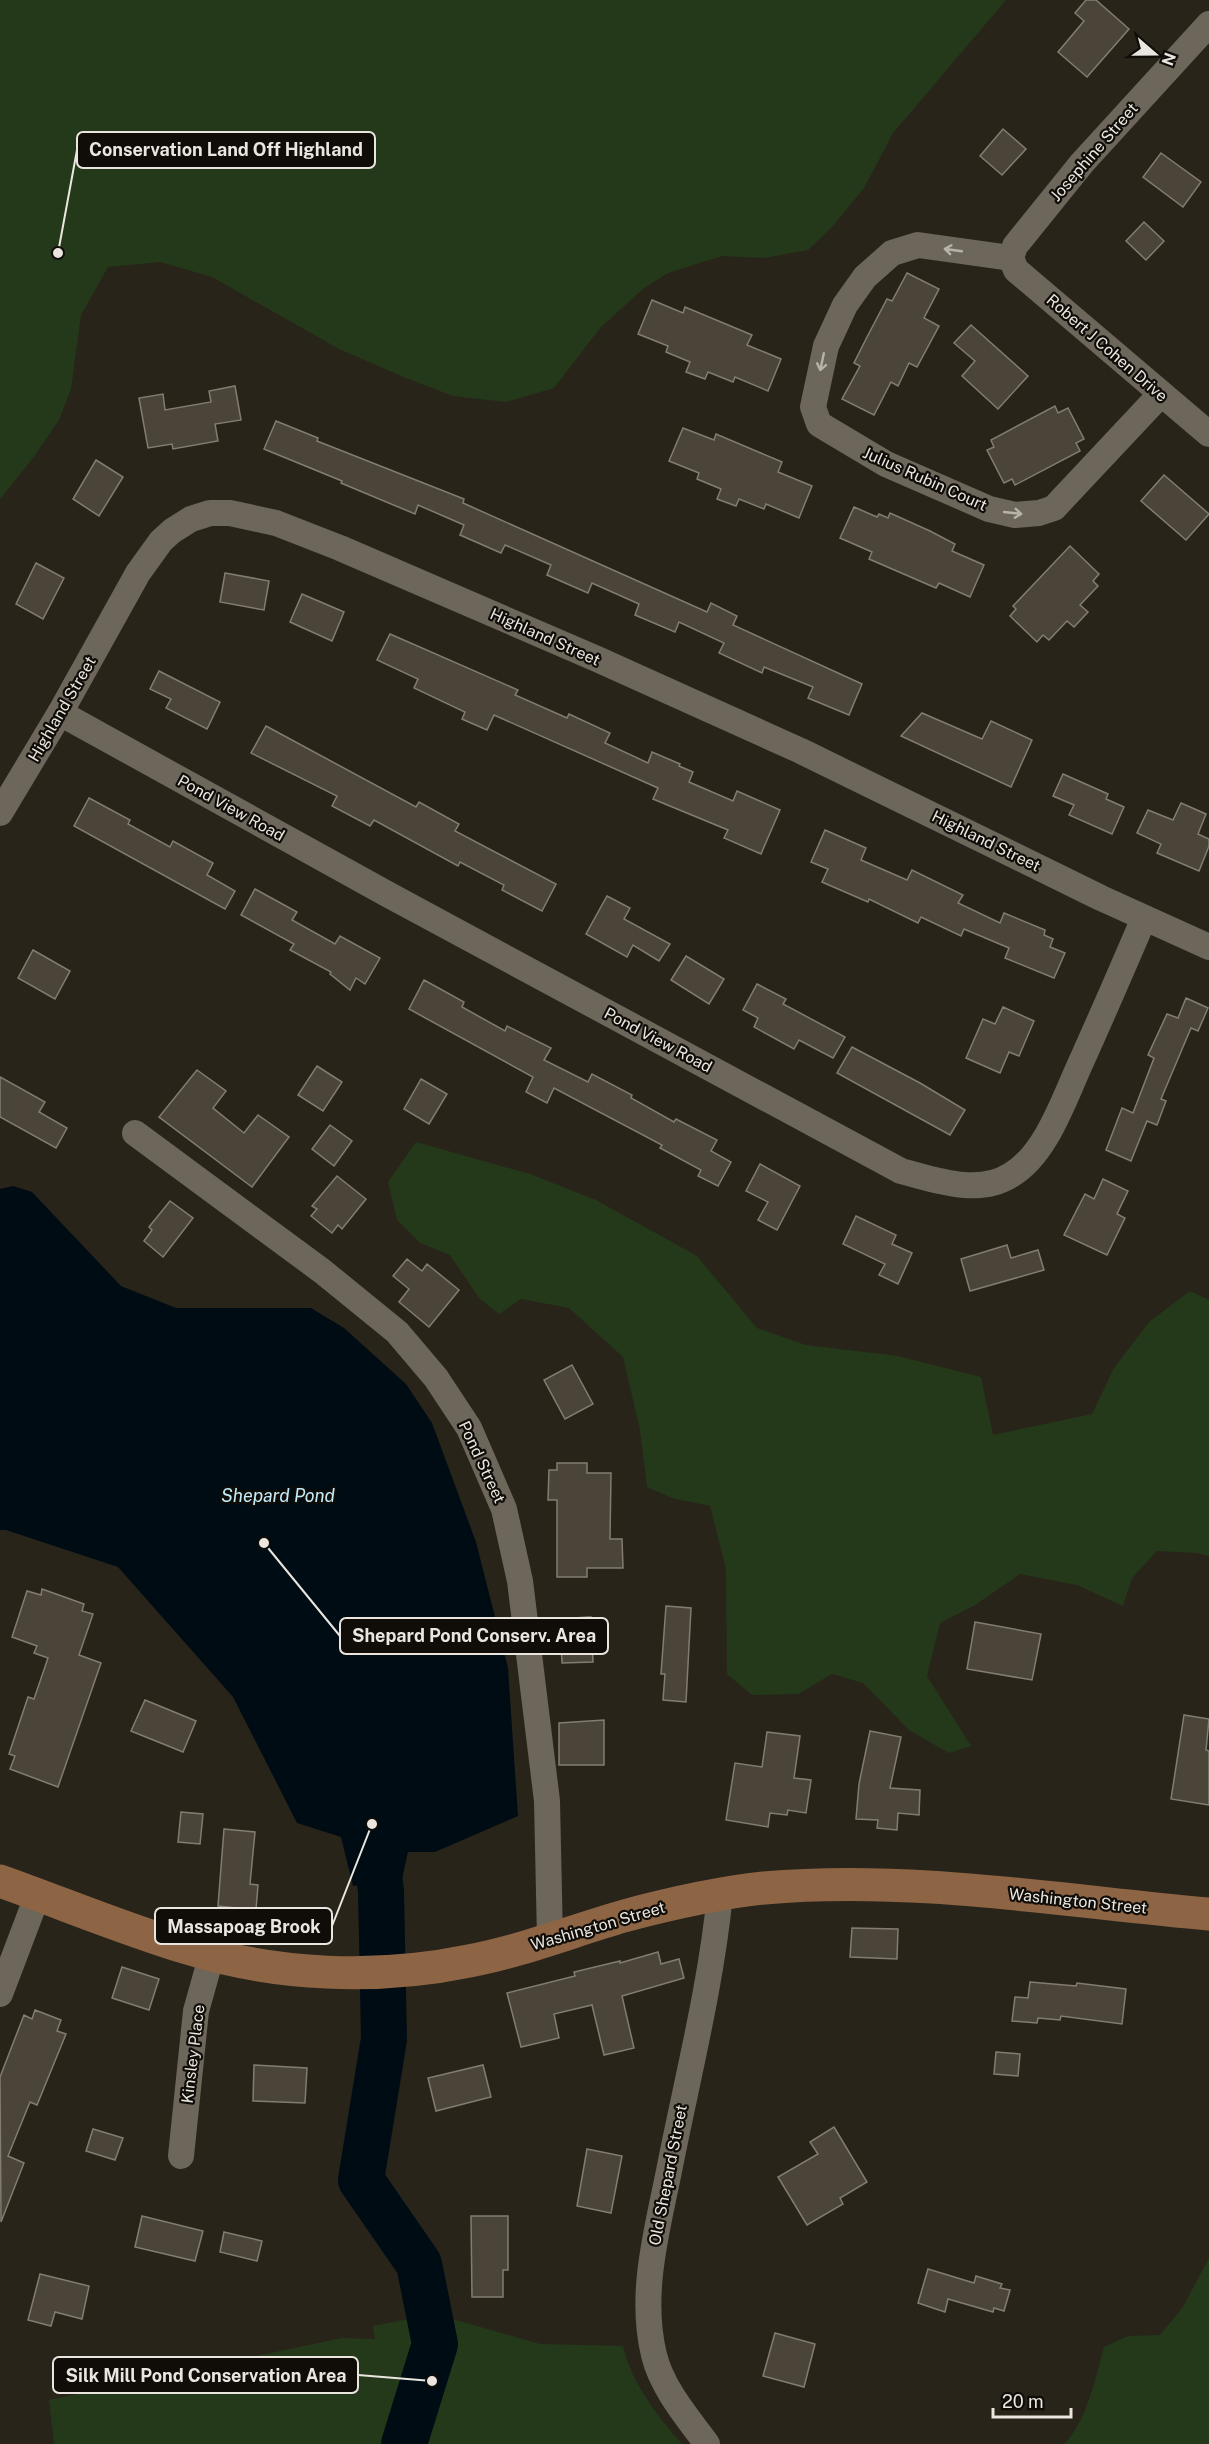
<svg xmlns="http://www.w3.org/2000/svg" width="1209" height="2444" font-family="'Public Sans',sans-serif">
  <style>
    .green { fill: #24391a }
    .water { fill: #000c14 }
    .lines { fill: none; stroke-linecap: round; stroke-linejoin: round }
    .river { stroke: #000c14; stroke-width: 46 }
    .building { fill: #4a4439; stroke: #837d71; stroke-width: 1.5 }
    .street { stroke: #6c665b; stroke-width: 26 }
    .secondary { stroke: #8e6544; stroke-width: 33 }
    .oneway { stroke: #b8b3aa }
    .labels { text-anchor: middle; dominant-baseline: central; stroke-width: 4.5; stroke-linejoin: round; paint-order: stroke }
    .street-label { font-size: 16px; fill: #eae6df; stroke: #100d09 }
    .water-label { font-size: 18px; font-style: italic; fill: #c3ecfb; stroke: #100d09 }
    .leader { fill: none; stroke: #eae6df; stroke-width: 2 }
    .callout-dot { fill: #eae6df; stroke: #100d09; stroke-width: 2 }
    .callout { fill: #100d09; stroke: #eae6df; stroke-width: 2 }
    .callout-label { font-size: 18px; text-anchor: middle; font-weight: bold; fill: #eae6df }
  </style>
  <rect width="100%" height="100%" fill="#29241a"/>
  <!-- green -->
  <g class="green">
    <polygon points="0,0 1006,0 893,133 864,188 833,226 808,250 764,258 722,256 668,273 643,289 601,327 554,388 506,402 453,396 406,378 339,349 212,277 160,262 108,267 81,315 71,389 59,420 33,458 0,499"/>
    <polygon points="416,1142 530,1174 596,1200 697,1256 757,1328 806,1345 898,1356 981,1377 993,1435 1092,1414 1114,1368 1149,1322 1190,1291 1209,1300 1209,1556 1197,1553 1157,1551 1132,1578 1123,1606 1077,1585 1020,1574 975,1605 940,1623 927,1676 971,1746 949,1753 909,1730 863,1683 832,1674 798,1694 752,1695 727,1674 726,1569 710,1506 672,1498 647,1487 640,1430 623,1357 569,1308 521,1299 499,1314 479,1298 450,1255 420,1243 397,1220 388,1182"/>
    <path d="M1209,2258V2444H1064C1086,2424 1096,2376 1104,2347L1128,2336L1160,2335L1183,2307Z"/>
    <path d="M435,2314L540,2344L623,2346C632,2384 656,2414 682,2444H54L49,2400L342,2338L375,2339L373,2326Z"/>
  </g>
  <!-- water -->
  <polygon class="water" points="13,1186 32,1192 121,1286 176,1308 311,1308 344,1328 406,1384 432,1423 476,1542 508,1668 518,1816 435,1852 408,1852 402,1879 353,1886 341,1837 297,1823 233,1697 118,1567 6,1530 0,1530 0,1189"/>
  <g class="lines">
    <!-- river -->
    <polyline class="river" points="372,1820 381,1891 384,2039 361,2180 419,2264 435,2344 404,2444"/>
  </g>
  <!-- building -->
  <g class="building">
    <polygon points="1086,0 1096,0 1129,29 1087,77 1058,52 1084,21 1075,13"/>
    <polygon points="1003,129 1026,149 1002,175 980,156"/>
    <polygon points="1161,153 1201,182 1183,207 1143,177"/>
    <polygon points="1144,222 1164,241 1146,260 1126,241"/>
    <polygon points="907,273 939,289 924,318 939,326 917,367 909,363 898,386 891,382 874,415 842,399 860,366 854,363 866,339 887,299 892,301"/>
    <polygon points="652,300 683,313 685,307 752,335 747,345 781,359 768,391 735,377 733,382 708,372 705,379 686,372 690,362 666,352 668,346 638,334"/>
    <polygon points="971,325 1028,376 998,409 962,376 975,361 954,343"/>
    <polygon points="235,386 241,420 215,424 218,441 173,449 172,444 148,448 139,398 163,394 165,410 211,402 209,391"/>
    <polygon points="1055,406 1058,413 1068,408 1084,439 1076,443 1080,451 1015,485 1012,479 1004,483 987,450 994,447 991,440"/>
    <polygon points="276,421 318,438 317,441 464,499 463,503 707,612 711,603 737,616 733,625 862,684 849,715 808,698 813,687 764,667 762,673 719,653 724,643 679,622 675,632 635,615 639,604 592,583 588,593 547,575 551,565 505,545 501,553 460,535 464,525 418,505 415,514 341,483 342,481 264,449"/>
    <polygon points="683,428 714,440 716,434 782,462 778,472 812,486 799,518 766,504 764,509 739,499 736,506 717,499 721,489 697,479 699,473 669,461"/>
    <polygon points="96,460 123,477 99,516 73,499"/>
    <polygon points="1164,475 1209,514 1186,540 1141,501"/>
    <polygon points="854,507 877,517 879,514 888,518 890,513 930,531 955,544 952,551 984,565 970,597 939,583 936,588 869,559 872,552 840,538"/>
    <polygon points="1070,546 1099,574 1093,581 1098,586 1080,605 1088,612 1074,627 1067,621 1049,640 1043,635 1037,642 1010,616 1016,609 1013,606"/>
    <polygon points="36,563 64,578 43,619 16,604"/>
    <polygon points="225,573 269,581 264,610 220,602"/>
    <polygon points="302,594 344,612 332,641 290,622"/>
    <polygon points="390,634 518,690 515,695 567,718 569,714 610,733 605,743 648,763 652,752 680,764 679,766 693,772 689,782 733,801 737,791 780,810 761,854 724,838 728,830 653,799 658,788 494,715 487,730 462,719 465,712 414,688 418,679 377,660"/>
    <polygon points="159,671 220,702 207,729 166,708 171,699 150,689"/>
    <polygon points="922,713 982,739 991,721 1032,740 1011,787 901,736"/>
    <polygon points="266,726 416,807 419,802 459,824 455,831 556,884 542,911 502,890 504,885 460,862 458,866 374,820 370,826 332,806 337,796 251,753"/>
    <polygon points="1063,774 1108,794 1106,799 1124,807 1112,834 1069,815 1074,805 1053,796"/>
    <polygon points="89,798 130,820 128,824 170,847 173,841 213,863 207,875 235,891 225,909 74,826"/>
    <polygon points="1181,803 1206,814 1198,834 1209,839 1209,846 1199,871 1157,853 1161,844 1137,833 1148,810 1173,820"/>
    <polygon points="825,830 866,848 861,860 907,880 912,870 963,895 958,903 1000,923 1004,913 1045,930 1044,935 1053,939 1050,947 1065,953 1054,978 1005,958 1009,948 964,929 961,936 921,917 918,923 869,899 868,902 822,882 828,869 811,862"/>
    <polygon points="255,889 297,912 292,920 335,944 340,936 380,958 365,984 356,978 350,990 330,974 331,972 290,950 294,944 241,915"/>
    <polygon points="607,896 630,908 624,919 670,944 659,961 633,945 627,957 586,934"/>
    <polygon points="33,950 70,971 55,999 18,978"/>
    <polygon points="686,956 724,979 709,1004 671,980"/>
    <polygon points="424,980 464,1002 462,1007 505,1031 507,1026 551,1048 544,1060 588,1082 592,1074 632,1095 631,1098 674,1122 676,1119 717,1140 711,1151 731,1162 718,1186 698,1176 701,1170 660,1148 662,1145 554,1088 547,1103 526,1092 533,1077 409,1009"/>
    <polygon points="757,984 786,999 783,1004 845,1037 833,1058 799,1040 794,1049 754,1027 758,1018 743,1010"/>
    <polygon points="1186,998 1208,1008 1198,1031 1191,1028 1161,1099 1166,1101 1157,1125 1147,1121 1131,1161 1106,1150 1122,1108 1133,1113 1154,1058 1148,1055 1167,1014 1178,1018"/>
    <polygon points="1003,1007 1034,1021 1019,1056 1009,1052 1000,1073 966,1058 983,1019 995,1024"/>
    <polygon points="852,1047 920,1083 965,1110 950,1135 837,1073"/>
    <polygon points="317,1066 342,1082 323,1111 298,1095"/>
    <polygon points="197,1070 226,1091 213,1108 244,1133 258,1115 289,1137 252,1187 159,1117"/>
    <polygon points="0,1077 45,1102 39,1112 67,1128 56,1148 0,1117"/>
    <polygon points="421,1079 447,1094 429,1124 404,1109"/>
    <polygon points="330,1125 352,1141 334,1166 312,1149"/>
    <polygon points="760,1164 800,1186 777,1230 758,1220 768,1202 746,1191"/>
    <polygon points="337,1176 366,1199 342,1229 338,1225 332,1233 311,1216 317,1209 312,1206"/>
    <polygon points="1103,1179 1128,1191 1117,1214 1125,1218 1107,1255 1064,1235 1085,1194 1094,1199"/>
    <polygon points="170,1201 193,1218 163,1257 144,1241 152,1230 149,1227"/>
    <polygon points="856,1216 896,1235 892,1244 912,1253 898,1284 879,1275 885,1264 843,1244"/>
    <polygon points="1007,1245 1011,1258 1038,1250 1044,1270 970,1291 961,1259"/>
    <polygon points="407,1259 422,1271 427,1264 459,1290 429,1327 399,1302 409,1289 393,1276"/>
    <polygon points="572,1365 593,1404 565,1419 544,1380"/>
    <polygon points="557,1463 587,1463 587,1473 611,1473 610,1539 622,1539 623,1568 587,1568 587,1577 557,1577 557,1500 548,1500 549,1470 557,1470"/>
    <polygon points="42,1589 84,1604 82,1611 93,1614 79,1655 101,1663 58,1787 10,1769 15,1756 9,1754 28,1697 34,1699 48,1658 34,1653 37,1646 12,1637 27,1591 41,1595"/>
    <polygon points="666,1606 691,1608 686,1702 663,1700 665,1674 661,1674"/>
    <polygon points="588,1617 591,1617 593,1662 562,1663 560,1619"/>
    <polygon points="975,1622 1041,1634 1032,1680 967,1669"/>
    <polygon points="145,1700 196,1721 183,1752 131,1731"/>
    <polygon points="1184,1715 1209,1719 1206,1750 1209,1751 1209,1805 1171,1799"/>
    <polygon points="604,1720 604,1765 559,1765 559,1723"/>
    <polygon points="870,1731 901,1737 890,1788 920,1790 919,1815 898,1813 897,1830 877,1828 878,1820 856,1819 859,1784"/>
    <polygon points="767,1732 800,1736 794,1778 811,1780 806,1813 788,1810 787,1815 770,1813 768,1827 726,1820 735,1763 762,1767"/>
    <polygon points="181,1812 203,1814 200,1844 178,1842"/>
    <polygon points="224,1829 255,1832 250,1884 258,1885 256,1910 218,1906"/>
    <polygon points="852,1928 898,1929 897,1959 850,1957"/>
    <polygon points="658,1952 661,1964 679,1959 684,1978 622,1996 634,2048 604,2055 592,2005 554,2014 559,2038 521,2047 507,1993 575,1976 574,1972 620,1961 620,1963"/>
    <polygon points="122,1967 159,1979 149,2010 112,1998"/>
    <polygon points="1030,1982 1076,1986 1077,1983 1126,1989 1122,2024 1061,2016 1060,2020 1038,2018 1037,2023 1012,2021 1015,1997 1028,1998"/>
    <polygon points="35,2010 61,2020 57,2031 66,2034 37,2105 30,2102 8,2156 24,2163 1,2222 0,2077 24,2015 32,2019"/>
    <polygon points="996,2052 1020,2054 1018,2076 994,2074"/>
    <polygon points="254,2065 307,2068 305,2103 253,2101"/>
    <polygon points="483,2065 491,2097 436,2111 428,2078"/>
    <polygon points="834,2127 867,2182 840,2198 843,2204 807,2225 778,2177 818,2154 810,2142"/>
    <polygon points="93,2129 123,2138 115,2160 86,2151"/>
    <polygon points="587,2149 622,2156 611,2213 577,2206"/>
    <polygon points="142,2216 203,2231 195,2261 135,2247"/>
    <polygon points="471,2216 508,2216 508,2270 503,2270 503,2297 472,2297"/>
    <polygon points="224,2232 262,2241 257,2261 220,2252"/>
    <polygon points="928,2269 974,2283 976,2276 1002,2284 1000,2288 1010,2290 1004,2311 994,2308 993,2312 948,2299 945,2312 918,2303"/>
    <polygon points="40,2274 89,2286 82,2319 55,2312 51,2326 28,2320"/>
    <polygon points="775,2333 815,2344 804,2387 763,2376"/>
  </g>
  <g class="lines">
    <!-- street -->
    <g class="street">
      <polyline points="1011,258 918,245 892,253 865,277 845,305 826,346 813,407 819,424 886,464 989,509 1015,515 1039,513 1054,508 1160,395"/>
      <polyline points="1011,258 1015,246 1082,163 1209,24"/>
      <polyline points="1011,258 1016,270 1209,434"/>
      <path d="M60,713L389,895L901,1171C936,1180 978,1196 1011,1175C1047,1154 1065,1096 1082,1060C1103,1013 1124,965 1144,918"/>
      <polyline points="0,813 60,713 138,573 161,541 172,531 191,519 210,513 230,513 276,523 340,548 597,659 801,751 1101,898 1209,947"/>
      <polyline points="135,1133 322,1271 397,1332 436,1378 469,1428 504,1509 520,1581 547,1801 550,1939"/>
      <polyline points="0,1994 38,1894"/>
      <polyline points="181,2156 196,2011 212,1954"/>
      <path d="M707,2444C687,2417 662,2388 654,2355C639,2294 657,2231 669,2171C687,2079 711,1987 720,1894"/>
    </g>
    <!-- secondary -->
    <path class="secondary" d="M0,1881C62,1903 124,1929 187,1948C277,1976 377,1980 469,1961C522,1951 572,1931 624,1916C669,1904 717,1893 764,1888C912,1875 1062,1901 1209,1914"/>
  </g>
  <!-- one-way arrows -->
  <defs><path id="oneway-shaft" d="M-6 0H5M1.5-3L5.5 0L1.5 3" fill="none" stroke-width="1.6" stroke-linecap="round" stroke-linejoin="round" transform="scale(1.5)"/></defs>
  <g class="oneway">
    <use href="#oneway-shaft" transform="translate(953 250) rotate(-172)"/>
    <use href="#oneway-shaft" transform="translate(822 362) rotate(102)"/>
    <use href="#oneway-shaft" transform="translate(1013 513) rotate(6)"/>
  </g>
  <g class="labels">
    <!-- street labels -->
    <g class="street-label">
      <text transform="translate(1094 152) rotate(-49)">Josephine Street</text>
      <text transform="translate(1107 348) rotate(41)">Robert J Cohen Drive</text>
      <text transform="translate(925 479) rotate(24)">Julius Rubin Court</text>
      <text transform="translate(545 637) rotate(24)">Highland Street</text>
      <text transform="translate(62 709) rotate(-60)">Highland Street</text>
      <text transform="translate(231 808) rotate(29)">Pond View Road</text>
      <text transform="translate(986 841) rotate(26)">Highland Street</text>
      <text transform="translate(658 1040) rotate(28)">Pond View Road</text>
      <text transform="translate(482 1462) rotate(65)">Pond Street</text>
      <text transform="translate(1078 1901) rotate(6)">Washington Street</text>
      <text transform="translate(598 1926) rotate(-16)">Washington Street</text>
      <text transform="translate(193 2054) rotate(-83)">Kinsley Place</text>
      <text transform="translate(668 2175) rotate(-79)">Old Shepard Street</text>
    </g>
    <!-- water labels -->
    <g class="water-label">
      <text x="278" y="1495">Shepard Pond</text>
    </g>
  </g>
  <!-- callouts -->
  <path class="leader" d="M58 253L77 150M264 1543L340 1636M372 1824L332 1926M432 2381L358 2375"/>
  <g class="callout-dot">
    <circle cx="58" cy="253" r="6"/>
    <circle cx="264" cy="1543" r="6"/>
    <circle cx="372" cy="1824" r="6"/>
    <circle cx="432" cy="2381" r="6"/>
  </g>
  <g class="callout">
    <rect x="77" y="132" width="298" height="36" rx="6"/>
    <rect x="340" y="1618" width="268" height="36" rx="6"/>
    <rect x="155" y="1908" width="177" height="36" rx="6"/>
    <rect x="53" y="2357" width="305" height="36" rx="6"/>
  </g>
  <g class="callout-label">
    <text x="226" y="156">Conservation Land Off Highland</text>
    <text x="474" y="1642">Shepard Pond Conserv. Area</text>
    <text x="244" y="1933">Massapoag Brook</text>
    <text x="206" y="2382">Silk Mill Pond Conservation Area</text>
  </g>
  <!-- north arrow -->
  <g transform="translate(1155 54) rotate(110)" stroke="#100d09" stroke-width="4.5" paint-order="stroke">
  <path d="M0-4.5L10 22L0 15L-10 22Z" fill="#eae6df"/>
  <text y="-9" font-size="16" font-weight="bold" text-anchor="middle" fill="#eae6df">N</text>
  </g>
  <!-- scale -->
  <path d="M993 2408v9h78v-9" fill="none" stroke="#eae6df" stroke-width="3"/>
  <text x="1002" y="2408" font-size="18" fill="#eae6df" stroke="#100d09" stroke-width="4.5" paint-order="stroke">20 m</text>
</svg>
